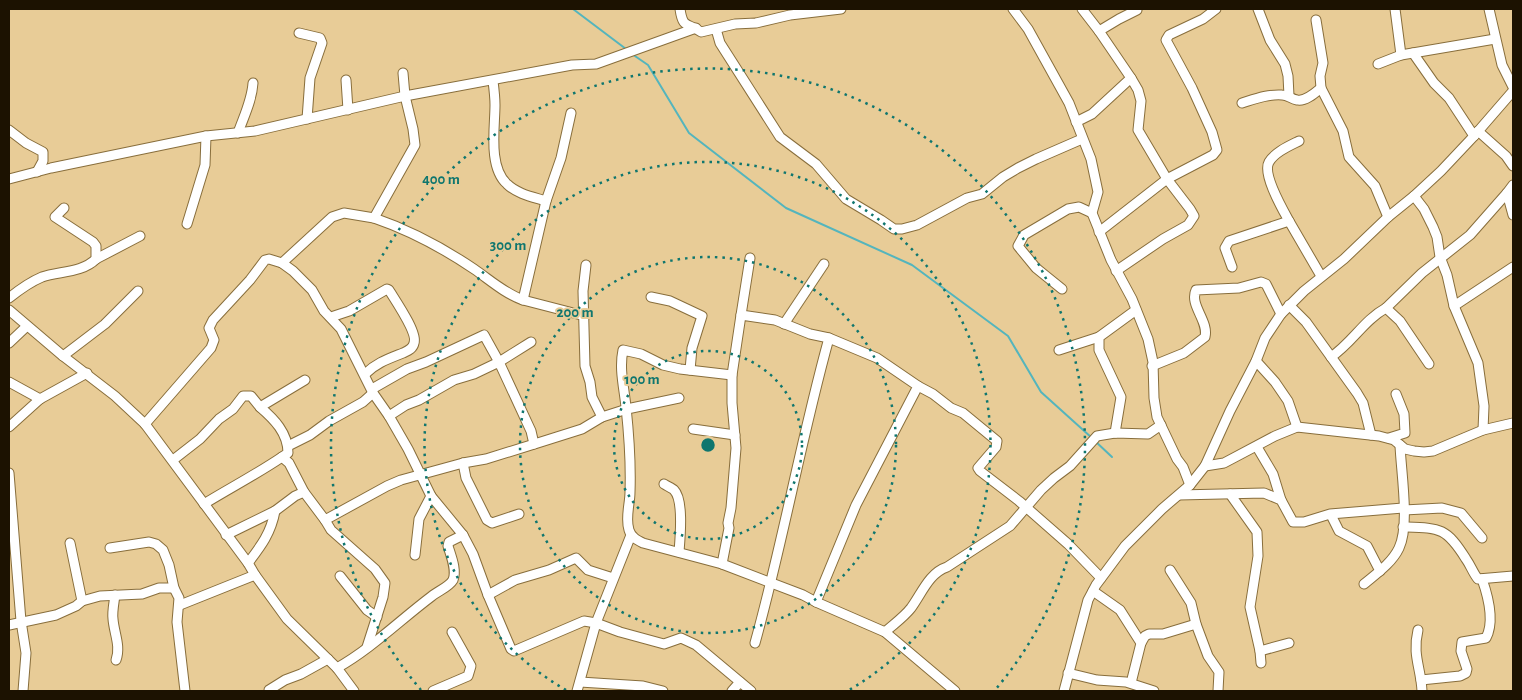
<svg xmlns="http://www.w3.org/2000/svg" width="1522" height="700" font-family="'Alegreya Sans',sans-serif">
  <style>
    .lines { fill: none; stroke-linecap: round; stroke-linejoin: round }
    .stream { stroke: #54b5bd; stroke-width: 2 }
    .minor-casing { stroke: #886e3c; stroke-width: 11 }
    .minor { stroke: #fff; stroke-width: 9 }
    .ring { fill: none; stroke: #0f766e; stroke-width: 2.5; stroke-dasharray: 2.5 5 }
    .centre { fill: #0f766e; stroke: #e8cc97; stroke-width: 2.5 }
    .ring-label { font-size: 15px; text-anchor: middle; font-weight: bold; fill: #0f766e; stroke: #e8cc97; stroke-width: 4; stroke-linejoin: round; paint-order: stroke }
  </style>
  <rect width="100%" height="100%" fill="#e8cc97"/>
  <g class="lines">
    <!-- stream -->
    <g class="stream">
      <polyline points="573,9 626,49"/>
      <polyline points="632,54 648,65 689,133 786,208 912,265 1008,336 1041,392 1092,438"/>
      <polyline points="1095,441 1112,457"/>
    </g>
    <!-- minor casing -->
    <g class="minor-casing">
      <g id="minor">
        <path d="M680,9C683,30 688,22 701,32L735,24L756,23L790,15L841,9"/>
        <polyline points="1013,9 1028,29 1069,103 1091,159 1098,192 1092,213 1111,260 1132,299 1148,339 1153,362 1154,398 1157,417 1177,459 1183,467 1190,485"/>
        <polyline points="1082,9 1099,31"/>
        <polyline points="1258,9 1270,40 1285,64 1288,76 1289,96"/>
        <polyline points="1395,9 1401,55"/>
        <polyline points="1489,9 1502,65 1513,87"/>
        <polyline points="1316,20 1323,63 1320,76 1321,88 1343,131 1349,157 1375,186 1388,217"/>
        <polyline points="716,29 720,43 780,137 816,164 846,199 881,220 894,229 902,229 917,225 967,198 982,194 1003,177 1018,168 1036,159 1082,139"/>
        <polyline points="299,33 320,38 322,43 310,78 307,119"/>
        <polyline points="1413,53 1434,83 1449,98 1474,136"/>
        <polyline points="1378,64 1401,55 1495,39"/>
        <path d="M403,73L405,96L413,129L415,145L374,218C409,230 443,248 474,269C490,280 504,293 523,300L546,201L561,158L571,113"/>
        <polyline points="346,80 348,110"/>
        <path d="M493,81C494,89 495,97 495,105C495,127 488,167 507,184C517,194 533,197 546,201"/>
        <path d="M1242,103C1255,99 1268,94 1282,95C1288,95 1291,99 1297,100C1305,102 1315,93 1321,88"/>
        <polyline points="1076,122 1092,114 1131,78 1099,31 1119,19 1137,10"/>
        <polyline points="9,130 26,143 43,152 43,161 37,172"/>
        <polyline points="1478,131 1506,156 1513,166"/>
        <path d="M238,133C244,116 252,100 253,83"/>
        <polyline points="9,179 51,168 206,136 255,131 405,96 572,65 596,64 696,28"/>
        <polyline points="1513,185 1507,193 1513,215"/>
        <polyline points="1414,196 1424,209 1433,227 1437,237 1440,257 1447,275 1454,306 1478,363 1484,406 1483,430"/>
        <polyline points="374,218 344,213 332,217 282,263 293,271 312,290 324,311 341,329 373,393 389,416 408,449 431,496 463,535 473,554 488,595 511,649 514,651 584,621 596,623 620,632 664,644 681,638 696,645 751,691"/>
        <path d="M1289,221C1283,210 1262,174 1269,162C1275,152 1289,146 1299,141"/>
        <polyline points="187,224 205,165 206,136"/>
        <polyline points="1099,232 1167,179 1213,155 1217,150 1212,132 1192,88 1166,40 1169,35 1203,19 1216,9"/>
        <polyline points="96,259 140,236"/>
        <polyline points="586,265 583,291 585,366 590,382 592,397 602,417"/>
        <polyline points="1232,267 1225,248 1229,241 1289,221 1321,276"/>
        <polyline points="1116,271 1163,239 1188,225 1194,216 1190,209 1167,179 1138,130 1141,101 1138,90 1131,78"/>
        <polyline points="1062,289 1036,268 1018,246 1024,235 1068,209 1079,207 1092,213"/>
        <polyline points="651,297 670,301 702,316 692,348 690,370"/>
        <path d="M9,298C19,290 30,282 42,277C59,271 82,273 96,259V246L93,242L55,217L64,208"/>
        <polyline points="523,300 585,316"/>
        <polyline points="1289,305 1306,322 1357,393 1363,403 1371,435"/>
        <polyline points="1454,306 1513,267"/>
        <polyline points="1386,308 1422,273 1470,235 1507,193"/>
        <polyline points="9,310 63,356 115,396 145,424 248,563 255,575 287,619 337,668 354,691"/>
        <polyline points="741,315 750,258"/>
        <path d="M331,317L349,311L387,289L389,290C395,300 418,333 414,343C413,349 407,351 403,353C388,359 376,363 365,374"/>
        <polyline points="784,324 824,264"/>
        <polyline points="9,343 27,326"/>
        <polyline points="1059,350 1099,337"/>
        <polyline points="63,356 105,324 138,291"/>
        <path d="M1331,357C1352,343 1364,320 1386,308L1400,321L1429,364"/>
        <polyline points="1256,361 1275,382 1288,401 1297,427"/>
        <path d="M1152,366L1184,353L1205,337C1209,321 1189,305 1196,290L1239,288L1261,282L1266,284L1281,314"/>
        <path d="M732,375L680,369L663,365L641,354L623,350C619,369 624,387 626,407C629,435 631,464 630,492C630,504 625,518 629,530C631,537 637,540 643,543L722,564L803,595L816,602L885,632L955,691"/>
        <polyline points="9,382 40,399 9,427"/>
        <polyline points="918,386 933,394 951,408 963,413 997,441 996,447 978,468 980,471 1019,501 1068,544 1101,578"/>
        <polyline points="372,389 407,369 426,362 484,335 499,362 531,342"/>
        <polyline points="40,399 87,373"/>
        <path d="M260,407C274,419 288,433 288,453L282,457L289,463L304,492L325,520L387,486L401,480L463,463L486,459L544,441L582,429L602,417L627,409L679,398"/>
        <polyline points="389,416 406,405 419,400 454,380 474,374 499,362 531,431 534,444"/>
        <polyline points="145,424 211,348 214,340 209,328 213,320 250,280 265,260 269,259 282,263"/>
        <polyline points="693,429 735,435"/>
        <polyline points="1115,433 1121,397 1099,350 1099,337 1136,310"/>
        <polyline points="1389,438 1405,433 1404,414 1396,394"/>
        <polyline points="288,446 310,435 329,421 363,402 373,393"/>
        <polyline points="1257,447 1273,474 1281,500"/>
        <polyline points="173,460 200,439 219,419 233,409 243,396 251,396 260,407 305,380"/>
        <polyline points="463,463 466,478 487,520 492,523 519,514"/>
        <polyline points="1205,466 1224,463 1275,436 1297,427 1379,436 1394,440 1405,449 1414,451 1424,452 1433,451 1483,430 1513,423"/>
        <polyline points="9,473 21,621 26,653 23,691"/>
        <path d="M664,484C667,486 672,488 674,490C684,500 680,539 679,552"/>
        <polyline points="1230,494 1257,532 1258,556 1250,607 1260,651 1261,663"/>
        <polyline points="1179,495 1264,493 1281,500 1293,522 1304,522 1330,514 1403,508"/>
        <path d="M204,504C230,488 257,474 282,457"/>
        <polyline points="1404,510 1442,508 1461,513 1482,538"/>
        <polyline points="1331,515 1339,531 1367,546 1380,571"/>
        <polyline points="325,520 331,530 375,569 385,583 383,597 367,647"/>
        <path d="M1403,527C1440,528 1446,527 1466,559C1471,566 1473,573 1478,579L1513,576"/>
        <polyline points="226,535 275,511 295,496 304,492"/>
        <polyline points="70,543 82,601"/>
        <polyline points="110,548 149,542 156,544 163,550 169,565 174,588 179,598 177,622 185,691"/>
        <polyline points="415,555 419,519 431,496"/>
        <path d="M248,563C261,546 271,533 275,511"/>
        <polyline points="722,564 729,528 728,523 731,508 736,448 732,403 732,375 741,315 775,320 810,334 829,338 877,358 918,386 856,505 816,602"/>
        <polyline points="1170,570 1191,603 1196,624 1208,656 1219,672 1218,691"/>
        <polyline points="340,576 367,610 377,617"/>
        <path d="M1364,584C1376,574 1392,563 1399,548C1410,525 1401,472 1400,445"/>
        <polyline points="1093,591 1120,610 1141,643 1131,683"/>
        <path d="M115,595C114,603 112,612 113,619C114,633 121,646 116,660"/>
        <polyline points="488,595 515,580 549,570 576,558 588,570 613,578"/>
        <polyline points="180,605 255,575"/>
        <polyline points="9,625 56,615 76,606 82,601 100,596 142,594 159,588 174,588"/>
        <path d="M1418,630C1412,655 1421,668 1422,691"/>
        <path d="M885,632C894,624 904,617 911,608C922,593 929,573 947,567L1010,526L1041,490L1054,478L1070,466L1097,436L1115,433L1148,434L1161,425"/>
        <path d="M755,643C783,542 801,439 829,338"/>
        <polyline points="1141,643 1145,636 1149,634 1163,634 1196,624"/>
        <polyline points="1260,651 1289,643"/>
        <path d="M337,668C371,649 400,620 432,596C438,591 449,587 453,580C457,570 451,556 448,546L449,542L463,535"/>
        <polyline points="1068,673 1097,680 1126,682 1154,691"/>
        <path d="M1421,680L1460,676L1466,673L1467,669L1461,651L1462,642L1486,638C1495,621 1488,596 1482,579"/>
        <polyline points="580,682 643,686 663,691"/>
        <polyline points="270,691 269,690 285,680 301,674 328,659"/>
        <polyline points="433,691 468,676 471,666 452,632"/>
        <polyline points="577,691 596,623 631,535"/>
        <polyline points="732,691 740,682"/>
        <polyline points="1064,691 1088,600 1096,585 1125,546 1162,509 1190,485 1205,466 1230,411 1256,361 1265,338 1281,314 1304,291 1344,259 1388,217 1414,196 1441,171 1474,136 1513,91"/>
      </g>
    </g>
    <!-- minor -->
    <use href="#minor" class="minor"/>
  </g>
  <!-- distance rings -->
  <g class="ring">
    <circle cx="708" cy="445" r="94"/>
    <circle cx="708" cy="445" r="188"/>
    <path d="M566 690A283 283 0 1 1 849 690"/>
    <path d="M421 690A377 377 0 1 1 995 690"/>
  </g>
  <circle cx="708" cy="445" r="8" class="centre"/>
  <g class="ring-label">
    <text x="441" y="184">400 m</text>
    <text x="508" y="250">300 m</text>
    <text x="575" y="317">200 m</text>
    <text x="642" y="384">100 m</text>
  </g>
  <!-- border -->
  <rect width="1522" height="700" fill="none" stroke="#1c1201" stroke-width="20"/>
</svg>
